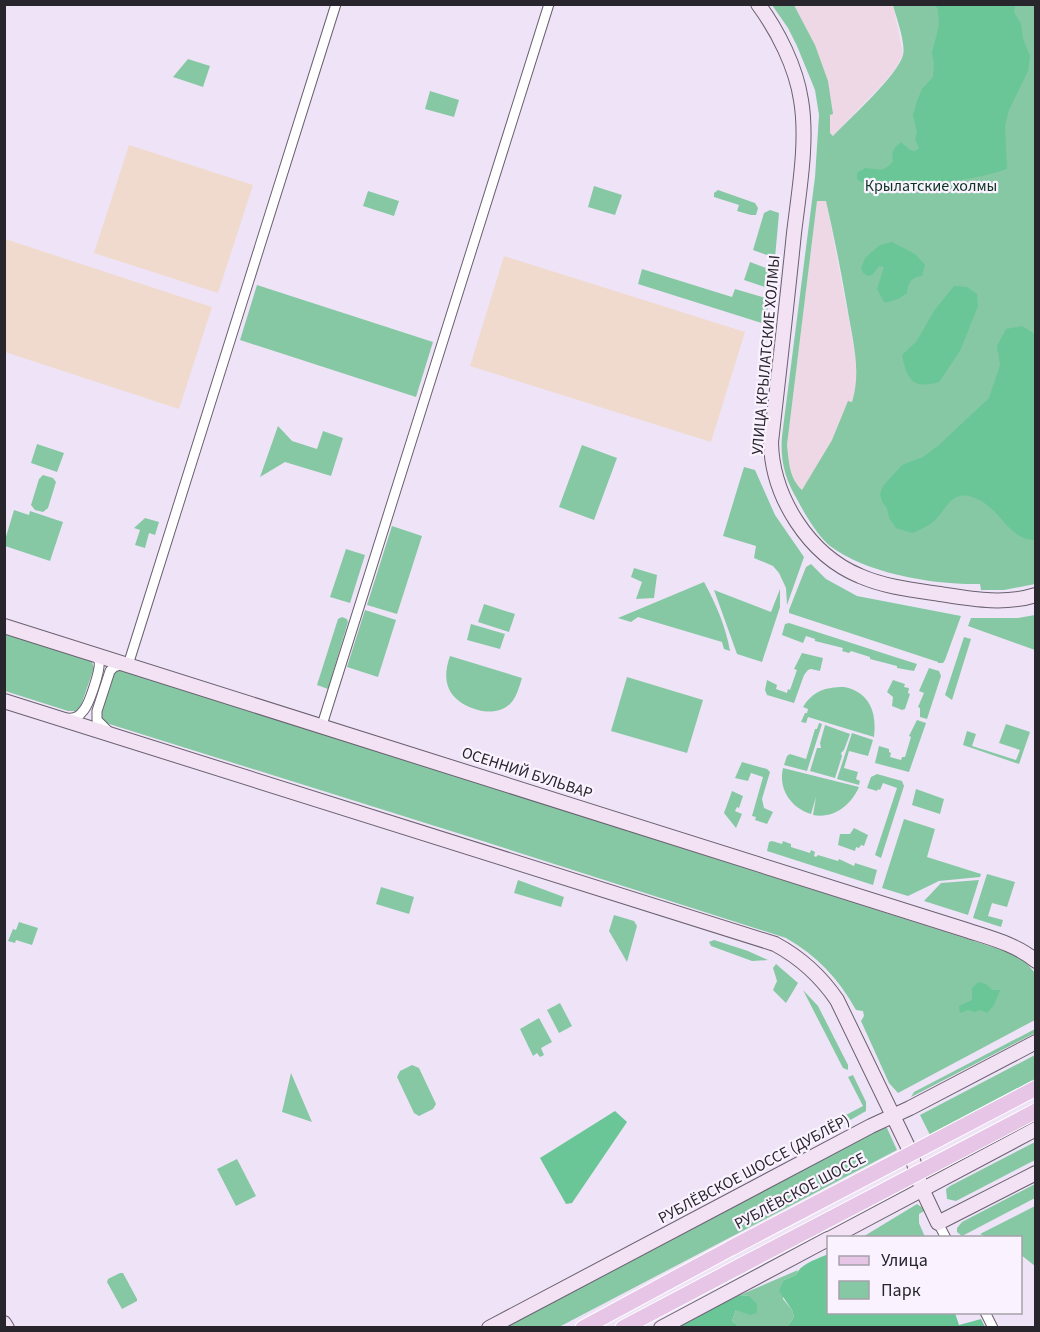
<svg xmlns="http://www.w3.org/2000/svg" width="1040" height="1332" font-family="'Source Sans 3',sans-serif">
  <style>
    .industrial { fill: #eed8e5 }
    .education { fill: #f0dacd }
    .green { fill: #86c8a4; fill-rule: evenodd }
    .forest { fill: #6ac696 }
    .lines { fill: none; stroke-linecap: round; stroke-linejoin: round }
    .street-casing { stroke: #6a6070; stroke-width: 11 }
    .secondary-casing { stroke: #6a6070; stroke-width: 16 }
    .primary-casing { stroke: #fff; stroke-width: 17 }
    .street { stroke: #fff; stroke-width: 9 }
    .secondary { stroke: #f2e2f3; stroke-width: 14 }
    .primary { stroke: #e6c5e7; stroke-width: 15 }
    .primary-bridge-casing { stroke: #fff; stroke-width: 17; stroke-linecap: butt }
    .primary-bridge { stroke: #e6c5e7; stroke-width: 15 }
    .labels { text-anchor: middle; dominant-baseline: central; stroke-width: 4.5; stroke-linejoin: round; paint-order: stroke }
    .park-label { font-size: 16px; fill: #0b3522; stroke: #faf3ff }
    .street-label { font-size: 16px; fill: #29252c; stroke: #faf3ff }
  </style>
  <rect width="100%" height="100%" fill="#efe4f7"/>
  <!-- industrial -->
  <g class="industrial">
    <polygon points="794,5 893,5 903,54 896,68 886,80 833,136 830,133 830,115 815,45"/>
    <polygon points="826,200 855,352 857,383 852,403 849,401 832,440 802,491 795,484 790,471 787,445 817,201"/>
  </g>
  <!-- education -->
  <g class="education">
    <polygon points="129,145 253,185 218,293 94,253"/>
    <polygon points="5,239 212,307 179,409 5,352"/>
    <polygon points="504,256 745,332 711,442 470,366"/>
  </g>
  <!-- green -->
  <g class="green">
    <path d="M772,5H794L815,45L828,81L833,114L830,115V133L833,136C849,119 898,75 903,55C906,43 896,17 893,5H1035V584L1004,590H981L980,584C935,585 867,574 830,546C817,535 806,516 798,501C785,479 780,461 782,436L815,177L819,115L815,90L797,46L788,28ZM817,201H826C834,236 841,271 847,306C852,338 862,370 852,402L848,401L832,440L802,490C789,478 789,462 787,445Z"/>
    <polygon points="188,59 210,66 203,87 173,77"/>
    <polygon points="430,91 459,100 454,117 425,109"/>
    <polygon points="594,186 622,195 615,215 588,207"/>
    <polygon points="718,190 755,203 758,208 756,215 751,215 737,211 739,205 714,197 714,193"/>
    <polygon points="368,191 399,201 394,216 363,206"/>
    <polygon points="770,210 779,213 775,258 753,250 764,213"/>
    <polygon points="750,262 774,271 771,289 744,280"/>
    <polygon points="642,269 732,297 735,289 769,299 765,324 638,284"/>
    <polygon points="257,285 433,342 416,397 240,340"/>
    <polygon points="278,426 292,441 317,449 323,431 343,438 331,476 285,462 260,477"/>
    <polygon points="37,444 64,453 57,472 31,463"/>
    <polygon points="582,445 617,458 594,520 559,507"/>
    <polygon points="744,467 755,470 775,515 804,557 787,605 786,588 779,573 773,566 754,558 756,546 723,536"/>
    <polygon points="43,475 53,478 56,482 48,508 43,512 35,510 31,505 39,479"/>
    <polygon points="14,510 29,515 30,511 63,522 50,561 5,546 5,540"/>
    <polygon points="145,518 159,522 155,535 149,533 145,548 135,545 140,530 134,528"/>
    <polygon points="392,526 422,536 397,614 367,605"/>
    <polygon points="346,549 365,555 350,603 330,597"/>
    <polygon points="811,564 826,579 857,596 961,616 945,660 943,663 938,663 938,662 789,613 789,610 806,567"/>
    <polygon points="634,568 657,575 654,598 636,599 642,582 631,577"/>
    <path d="M704,582C716,604 726,627 730,651L724,649L722,642L638,617L631,622L618,618Z"/>
    <polygon points="780,589 780,607 762,662 737,654 714,590 771,612"/>
    <polygon points="484,604 515,614 509,632 478,622"/>
    <polygon points="365,610 396,620 378,677 347,667"/>
    <polygon points="1035,615 1035,650 968,626 971,618 1018,618"/>
    <polygon points="342,617 347,619 348,622 328,689 317,685 338,619"/>
    <polygon points="789,623 917,664 914,671 897,668 897,666 870,659 870,657 851,651 849,653 842,651 843,648 815,641 815,639 806,636 803,643 782,635 785,624"/>
    <polygon points="471,624 505,634 500,649 467,640"/>
    <polygon points="4,631 91,659 94,668 80,708 76,711 68,711 5,691"/>
    <polygon points="964,637 971,639 952,700 945,695"/>
    <polygon points="802,653 823,658 820,671 811,669 808,670 804,675 794,703 767,695 765,690 767,680 777,685 776,689 787,693 788,689 790,690 797,670 794,669"/>
    <path d="M450,656L522,678C519,687 517,697 510,704C501,712 490,713 478,710C450,702 440,684 450,656Z"/>
    <path d="M117,668L1005,951L1023,959L1035,973V1020L898,1093L889,1083L861,1021L864,1016L863,1011L856,1010C839,979 816,955 786,938L470,837L106,723L100,717L110,676Z"/>
    <polygon points="929,668 939,671 941,676 927,719 920,717 920,708 918,707 924,693 919,691"/>
    <polygon points="627,677 703,700 687,753 611,731"/>
    <polygon points="893,680 905,684 904,687 909,688 908,693 910,694 905,709 902,710 892,706 893,697 887,692"/>
    <path d="M844,687C870,692 877,713 874,737L808,717L806,723L801,722L805,713H807L808,709L803,707C813,691 825,687 844,687Z"/>
    <polygon points="917,720 926,723 909,772 875,763 879,746 889,749 889,752 891,753 890,757 901,760 902,757 905,757 911,737 909,736"/>
    <polygon points="819,723 822,724 807,771 784,765 787,756 790,754 806,759 815,729 817,729"/>
    <polygon points="1006,724 1030,732 1019,764 963,745 967,731 976,734 972,746 1016,760 1020,750 999,743"/>
    <polygon points="825,725 850,734 844,750 841,753 842,756 835,778 810,771 817,748 821,748 820,743"/>
    <polygon points="852,733 873,740 868,756 849,751 844,768 858,772 856,779 860,781 859,785 837,779"/>
    <polygon points="742,762 767,769 770,772 762,799 764,808 773,812 767,824 755,820 756,817 752,816 763,777 751,773 748,781 735,778"/>
    <path d="M783,768L859,787C851,805 834,819 813,815L816,797L811,814C791,808 778,789 783,768Z"/>
    <polygon points="877,774 902,781 904,786 881,858 875,855 897,788 883,783 880,790 878,789 877,791 867,788 871,777"/>
    <polygon points="916,789 944,799 940,814 912,805"/>
    <polygon points="732,791 743,796 739,808 737,807 735,811 742,814 736,828 724,813"/>
    <polygon points="904,819 935,829 927,857 981,874 980,877 939,881 908,896 882,888"/>
    <polygon points="854,828 868,835 864,846 861,845 859,848 856,847 855,851 838,845 840,834 850,834"/>
    <polygon points="772,841 782,844 783,841 791,844 791,847 810,853 811,850 815,852 814,856 816,857 818,855 838,861 839,859 854,866 855,863 877,870 873,885 767,851 769,842"/>
    <polygon points="987,874 1015,882 1007,907 992,903 988,916 1003,920 1001,927 973,918"/>
    <polygon points="518,880 564,897 561,907 514,893"/>
    <polygon points="979,880 968,915 924,901 941,883"/>
    <polygon points="381,887 414,897 409,914 376,904"/>
    <polygon points="614,915 634,921 637,926 627,962 609,931"/>
    <polygon points="19,922 38,928 32,945 16,940 15,943 8,941 13,929 16,930"/>
    <polygon points="714,940 748,951 768,960 752,961 711,946 709,942"/>
    <polygon points="776,964 798,983 786,1003 773,990 777,981 773,968"/>
    <polygon points="803,990 818,1006 848,1065 848,1070 843,1068"/>
    <polygon points="560,1003 572,1026 559,1033 547,1010"/>
    <polygon points="539,1018 552,1042 541,1048 544,1055 540,1057 537,1053 533,1056 520,1029"/>
    <polygon points="1035,1029 1035,1033 911,1097 914,1092"/>
    <polygon points="1035,1055 1035,1079 930,1135 920,1115"/>
    <polygon points="412,1065 419,1068 436,1104 433,1109 419,1116 414,1113 397,1077 400,1071"/>
    <polygon points="291,1073 312,1122 282,1112"/>
    <polygon points="853,1075 866,1102 866,1111 809,1144 810,1134 863,1106 848,1077"/>
    <polygon points="884,1127 887,1128 897,1150 559,1327 501,1328"/>
    <polygon points="1035,1142 1035,1160 956,1201 947,1199 946,1189 950,1186"/>
    <polygon points="237,1159 256,1196 236,1206 217,1169"/>
    <polygon points="1035,1184 1035,1198 966,1234 962,1236 957,1232 957,1228 962,1222"/>
    <polygon points="917,1204 926,1210 919,1214 919,1223 925,1237 861,1238"/>
    <polygon points="1035,1206 1035,1266 1021,1255 1020,1238 987,1237 980,1234"/>
    <polygon points="798,1270 796,1275 784,1280 783,1299 792,1310 794,1317 787,1327 740,1327 732,1321 736,1310 749,1296 740,1295"/>
    <polygon points="120,1273 123,1273 137,1299 137,1301 122,1309 107,1282 108,1279"/>
  </g>
  <!-- forest -->
  <g class="forest">
    <path d="M935,5H1015L1014,12L1021,24L1023,39L1030,56L1028,71L1009,110L1005,126L1007,169C977,179 945,183 913,184L909,181L898,189C887,190 865,186 857,179V173L865,168C879,169 882,173 893,162C891,151 893,149 901,142L910,150L915,151L919,148L915,139L917,132L913,115L917,101L922,89L933,77L934,63L932,53L939,25L938,9Z"/>
    <path d="M892,242L915,254L925,265L922,276C912,277 908,282 907,293C901,298 891,303 884,302L877,289L884,267L879,266L873,274L868,276L863,273L861,268L865,258L880,245Z"/>
    <path d="M954,286L967,287L977,294L978,306L960,351L939,382C912,390 907,379 902,355L916,342L934,311Z"/>
    <path d="M1022,326L1035,334V540C1007,540 1001,506 972,497C950,490 946,511 933,522C927,527 919,530 912,533L896,528L889,518L887,508L882,502L880,494L883,486L902,465L923,457L939,445L989,398L1000,365L997,346L1006,329Z"/>
    <polygon points="979,982 986,984 992,990 1000,990 994,1005 987,1013 981,1010 975,1012 968,1010 960,1013 959,1006 972,1000 972,988"/>
    <polygon points="615,1111 627,1122 572,1203 566,1204 540,1158"/>
    <path d="M828,1254V1312L955,1313L959,1325L981,1319L985,1327H787L794,1317L792,1310L779,1291L784,1280L796,1275C801,1263 818,1259 828,1254Z"/>
    <polygon points="740,1295 749,1296 757,1304 757,1313 750,1315 736,1310 732,1321 740,1327 672,1328"/>
  </g>
  <g class="lines">
    <!-- street casing -->
    <g class="street-casing">
      <g id="street">
        <polyline points="128,665 336,4"/>
        <path d="M66,718C73,719 79,717 83,711C89,705 101,669 99,661C97,657 96,657 93,654"/>
        <polyline points="322,725 549,4"/>
        <polyline points="110,733 97,720 97,711 110,671 114,667 124,664"/>
        <polyline points="938,1223 946,1238"/>
        <polyline points="985,1312 993,1328"/>
      </g>
    </g>
    <!-- secondary casing -->
    <g class="secondary-casing">
      <g id="secondary">
        <path d="M758,4C778,31 796,67 801,100C808,141 799,191 794,233C787,303 779,372 771,442C772,497 809,555 860,576C885,587 913,590 940,594C972,599 1004,605 1036,595"/>
        <path d="M4,626L966,930C990,938 1016,944 1036,961"/>
        <path d="M4,701L775,944C801,958 820,975 837,1000L910,1151L922,1189L938,1223L1036,1173"/>
        <polyline points="831,1238 1036,1129"/>
        <polyline points="4,1323 7,1328"/>
        <polyline points="489,1328 871,1126 910,1108 1036,1042"/>
        <polyline points="661,1328 828,1239"/>
      </g>
    </g>
    <!-- primary casing -->
    <g class="primary-casing">
      <g id="primary">
        <polyline points="583,1328 733,1247"/>
        <polyline points="623,1328 742,1265"/>
      </g>
    </g>
    <!-- street -->
    <use href="#street" class="street"/>
    <!-- secondary -->
    <use href="#secondary" class="secondary"/>
    <!-- primary -->
    <use href="#primary" class="primary"/>
    <!-- primary-bridge casing -->
    <g class="primary-bridge-casing">
      <g id="primary-bridge">
        <polyline points="733,1247 1036,1088"/>
        <polyline points="742,1265 1036,1111"/>
      </g>
    </g>
    <!-- primary-bridge -->
    <use href="#primary-bridge" class="primary-bridge"/>
  </g>
  <g class="labels">
    <!-- park labels -->
    <g class="park-label">
      <text x="931" y="186">Крылатские холмы</text>
    </g>
    <!-- street labels -->
    <g class="street-label">
      <text transform="translate(766 355) rotate(-85)">УЛИЦА КРЫЛАТСКИЕ ХОЛМЫ</text>
      <text transform="translate(527 773) rotate(18)">ОСЕННИЙ БУЛЬВАР</text>
      <text transform="translate(754 1169) rotate(-28)">РУБЛЁВСКОЕ ШОССЕ (ДУБЛЁР)</text>
      <text transform="translate(800 1191) rotate(-28)">РУБЛЁВСКОЕ ШОССЕ</text>
    </g>
  </g>
  <!-- border -->
  <rect width="1040" height="1332" fill="none" stroke="#29252c" stroke-width="12"/>
  <!-- legend -->
  <rect x="827" y="1236" width="195" height="78" fill="#faf3ff" stroke="#a6a1ab" stroke-width="1.5"/>
  <rect x="839" y="1256" width="30" height="9" fill="#e6c5e7" stroke="#a6a1ab" stroke-width="1.5"/>
  <text x="881" y="1266" font-size="18" fill="#29252c">Улица</text>
  <rect x="839" y="1281" width="30" height="18" fill="#86c8a4" stroke="#a6a1ab" stroke-width="1.5"/>
  <text x="881" y="1296" font-size="18" fill="#29252c">Парк</text>
</svg>
